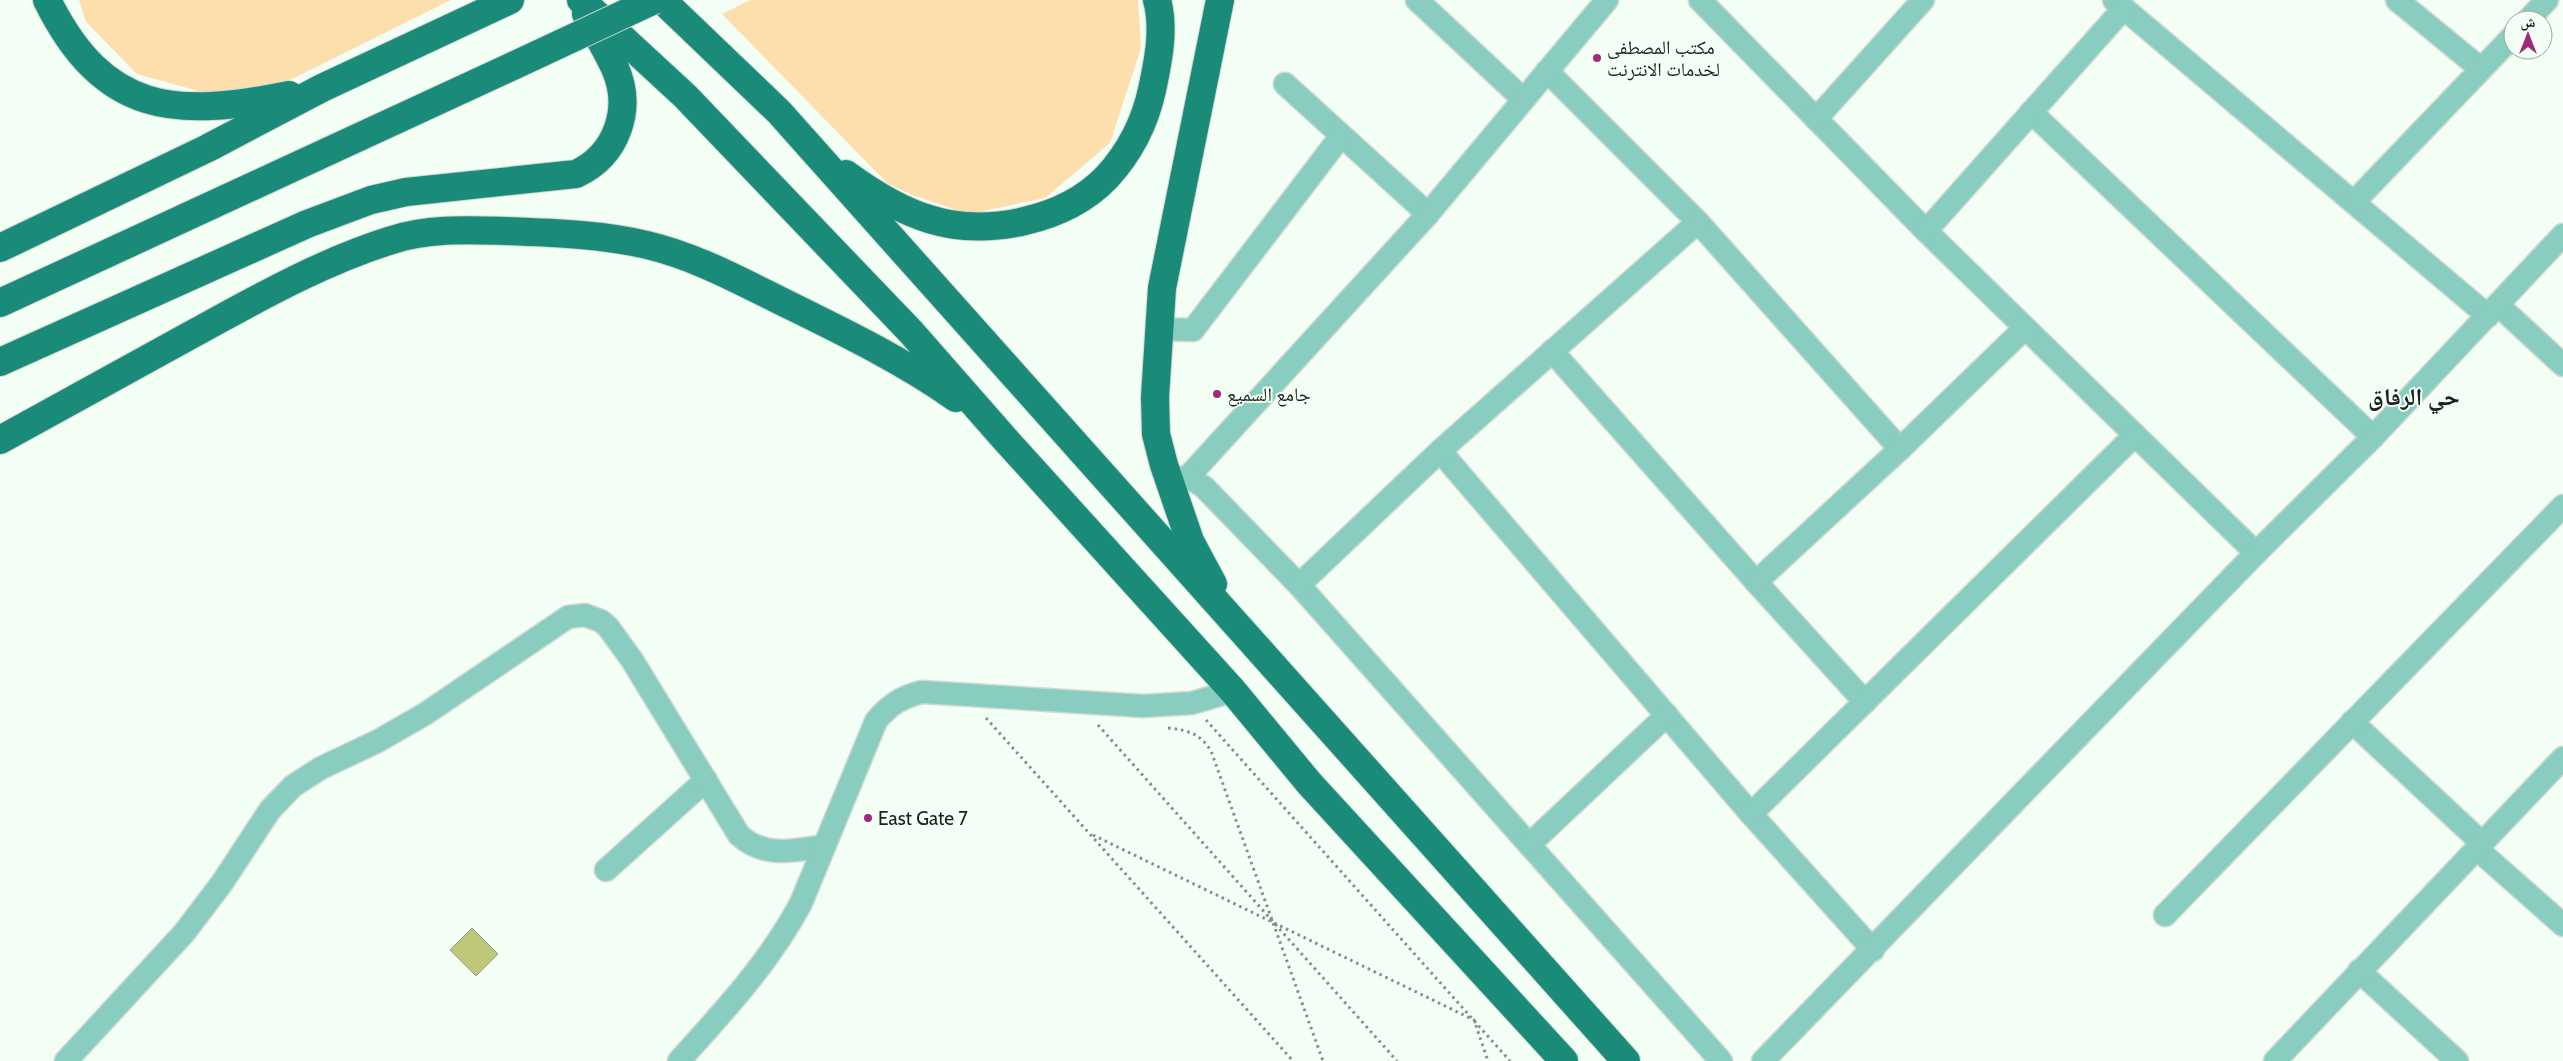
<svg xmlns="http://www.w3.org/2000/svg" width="2563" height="1061" font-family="Cabin,'Noto Naskh Arabic',sans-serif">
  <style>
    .green { fill: #fcdfad }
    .building { fill: #bfc778; stroke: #989a8d }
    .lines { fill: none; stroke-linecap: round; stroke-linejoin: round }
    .minor-casing { stroke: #d1dad2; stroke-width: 25 }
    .highway-casing { stroke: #d1dad2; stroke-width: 30 }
    .path { stroke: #878e88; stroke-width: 3; stroke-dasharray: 2.5 4; stroke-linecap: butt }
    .minor { stroke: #88cdbf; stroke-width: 22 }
    .highway { stroke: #1a8a79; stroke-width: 28 }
    .highway-bridge-casing { stroke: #d1dad2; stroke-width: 30; stroke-linecap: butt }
    .highway-bridge { stroke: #1a8a79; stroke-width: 28 }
    .poi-dot { fill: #9f2880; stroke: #f3fef4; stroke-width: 2 }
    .labels { text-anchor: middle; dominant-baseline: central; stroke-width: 4; stroke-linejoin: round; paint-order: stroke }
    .poi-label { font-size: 19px; fill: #1d201d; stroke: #f3fef4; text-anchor: start }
    .district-label { font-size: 24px; font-weight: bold; fill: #1d201d; stroke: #f3fef4 }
  </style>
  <rect width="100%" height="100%" fill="#f3fef4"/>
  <!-- green -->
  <g class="green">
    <polygon points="79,0 451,0 272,89 224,98 137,74 86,22"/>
    <polygon points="750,0 1138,0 1141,48 1110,143 1045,198 969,214 912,195 887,183 722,14"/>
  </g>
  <!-- building -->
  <polygon class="building" points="472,928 498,954 476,976 450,950"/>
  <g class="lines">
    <!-- minor casing -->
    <g class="minor-casing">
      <g id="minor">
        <polyline points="1417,0 1522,98"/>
        <polyline points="1700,0 1926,231 2256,553"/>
        <polyline points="2114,0 2488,316"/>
        <polyline points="2397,0 2481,69"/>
        <polyline points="2528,20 2547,0"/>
        <polyline points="1547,71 1698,222 1900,449"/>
        <polyline points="1285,84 1428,214"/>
        <polyline points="2031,112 2373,437"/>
        <polyline points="1816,119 1923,0"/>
        <polyline points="2354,202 2513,36"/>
        <polyline points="1926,231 2124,8"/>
        <polyline points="2498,305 2563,365"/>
        <polyline points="1158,329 1193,330 1341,136"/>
        <polyline points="1552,351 1756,582 1865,702"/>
        <polyline points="1440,451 1751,814 1873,950"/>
        <polyline points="1188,477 1428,214 1607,0"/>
        <polyline points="1168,479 1188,477 1204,487 1299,585 1721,1061"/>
        <polyline points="1756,582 1900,449 2025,328"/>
        <polyline points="1299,585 1440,451 1698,222"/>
        <polyline points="2352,722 2482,843"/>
        <polyline points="1751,814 2135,435"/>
        <polyline points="1530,844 1667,715"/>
        <polyline points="2477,849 2563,925"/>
        <polyline points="606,870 706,780"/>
        <polyline points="2165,915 2563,506"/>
        <polyline points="2359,971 2457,1061"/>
        <path d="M66,1061L184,933L222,883L270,810L293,786L321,768L378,741L425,714L568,617L585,615L601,621L608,627L632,660L739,835C764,858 793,851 824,846"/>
        <path d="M679,1061C724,1011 769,963 801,903L876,721C890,704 902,697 922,692L1143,706L1192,703L1233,691"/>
        <polyline points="1763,1061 2256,553 2373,437 2563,235"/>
        <polyline points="2275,1061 2563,758"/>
      </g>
    </g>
    <!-- highway casing -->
    <g class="highway-casing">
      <g id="highway">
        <path d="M47,0C104,115 175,118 289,95"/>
        <polyline points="581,0 685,96 911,332 1004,438 1233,691 1309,783 1564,1061"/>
        <polyline points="662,0 779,112 1626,1061"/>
        <path d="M846,174C872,193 899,210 929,219C986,237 1065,221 1107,177C1129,153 1145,122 1152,90C1158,62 1165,29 1157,0"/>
        <polyline points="0,248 208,148 322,88 510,0"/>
        <polyline points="0,303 515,65"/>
        <path d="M0,362L307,224L371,200L406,192L576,174C617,155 633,109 615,68C606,49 595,31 586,14"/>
        <path d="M0,440C66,403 132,367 198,331C260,297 324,261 392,240C428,228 469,230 506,231C553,233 601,234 647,245C698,257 744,283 791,306C848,334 905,362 956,398"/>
        <polyline points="1213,584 1190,541 1164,465 1156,434 1155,397 1162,288 1220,0"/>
      </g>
    </g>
    <!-- path -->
    <g class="path">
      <polyline points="986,718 1293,1061"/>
      <polyline points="1206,720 1510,1061"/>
      <polyline points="1098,725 1397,1061"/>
      <path d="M1168,728C1187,730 1200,733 1211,751L1323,1061"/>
      <polyline points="1093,835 1474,1020 1488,1061"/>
    </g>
    <!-- minor -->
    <use href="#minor" class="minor"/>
    <!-- highway -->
    <use href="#highway" class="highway"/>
    <!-- highway-bridge casing -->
    <g class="highway-bridge-casing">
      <polyline id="highway-bridge" points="515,65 654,0"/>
    </g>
    <!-- highway-bridge -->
    <use href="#highway-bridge" class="highway-bridge"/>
  </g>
  <!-- markers -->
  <g class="poi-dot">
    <circle cx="1597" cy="58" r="5"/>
    <circle cx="1217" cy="394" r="5"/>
    <circle cx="868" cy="818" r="5"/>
  </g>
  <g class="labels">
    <!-- poi labels -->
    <g class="poi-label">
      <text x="1607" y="47">مكتب المصطفى<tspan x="1607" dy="22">لخدمات الانترنت</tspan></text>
      <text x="1227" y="394">جامع السميع</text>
      <text x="878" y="818">East Gate 7</text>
    </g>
    <!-- district labels -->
    <g class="district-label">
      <text x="2414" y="396">حي الرفاق</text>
    </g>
  </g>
  <!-- north arrow -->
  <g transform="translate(2528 35)"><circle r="24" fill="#f3fef4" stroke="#9da59e"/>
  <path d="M0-4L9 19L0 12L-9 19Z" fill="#9f2880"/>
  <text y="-8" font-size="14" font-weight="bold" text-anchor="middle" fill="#1d201d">ش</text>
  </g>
</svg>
